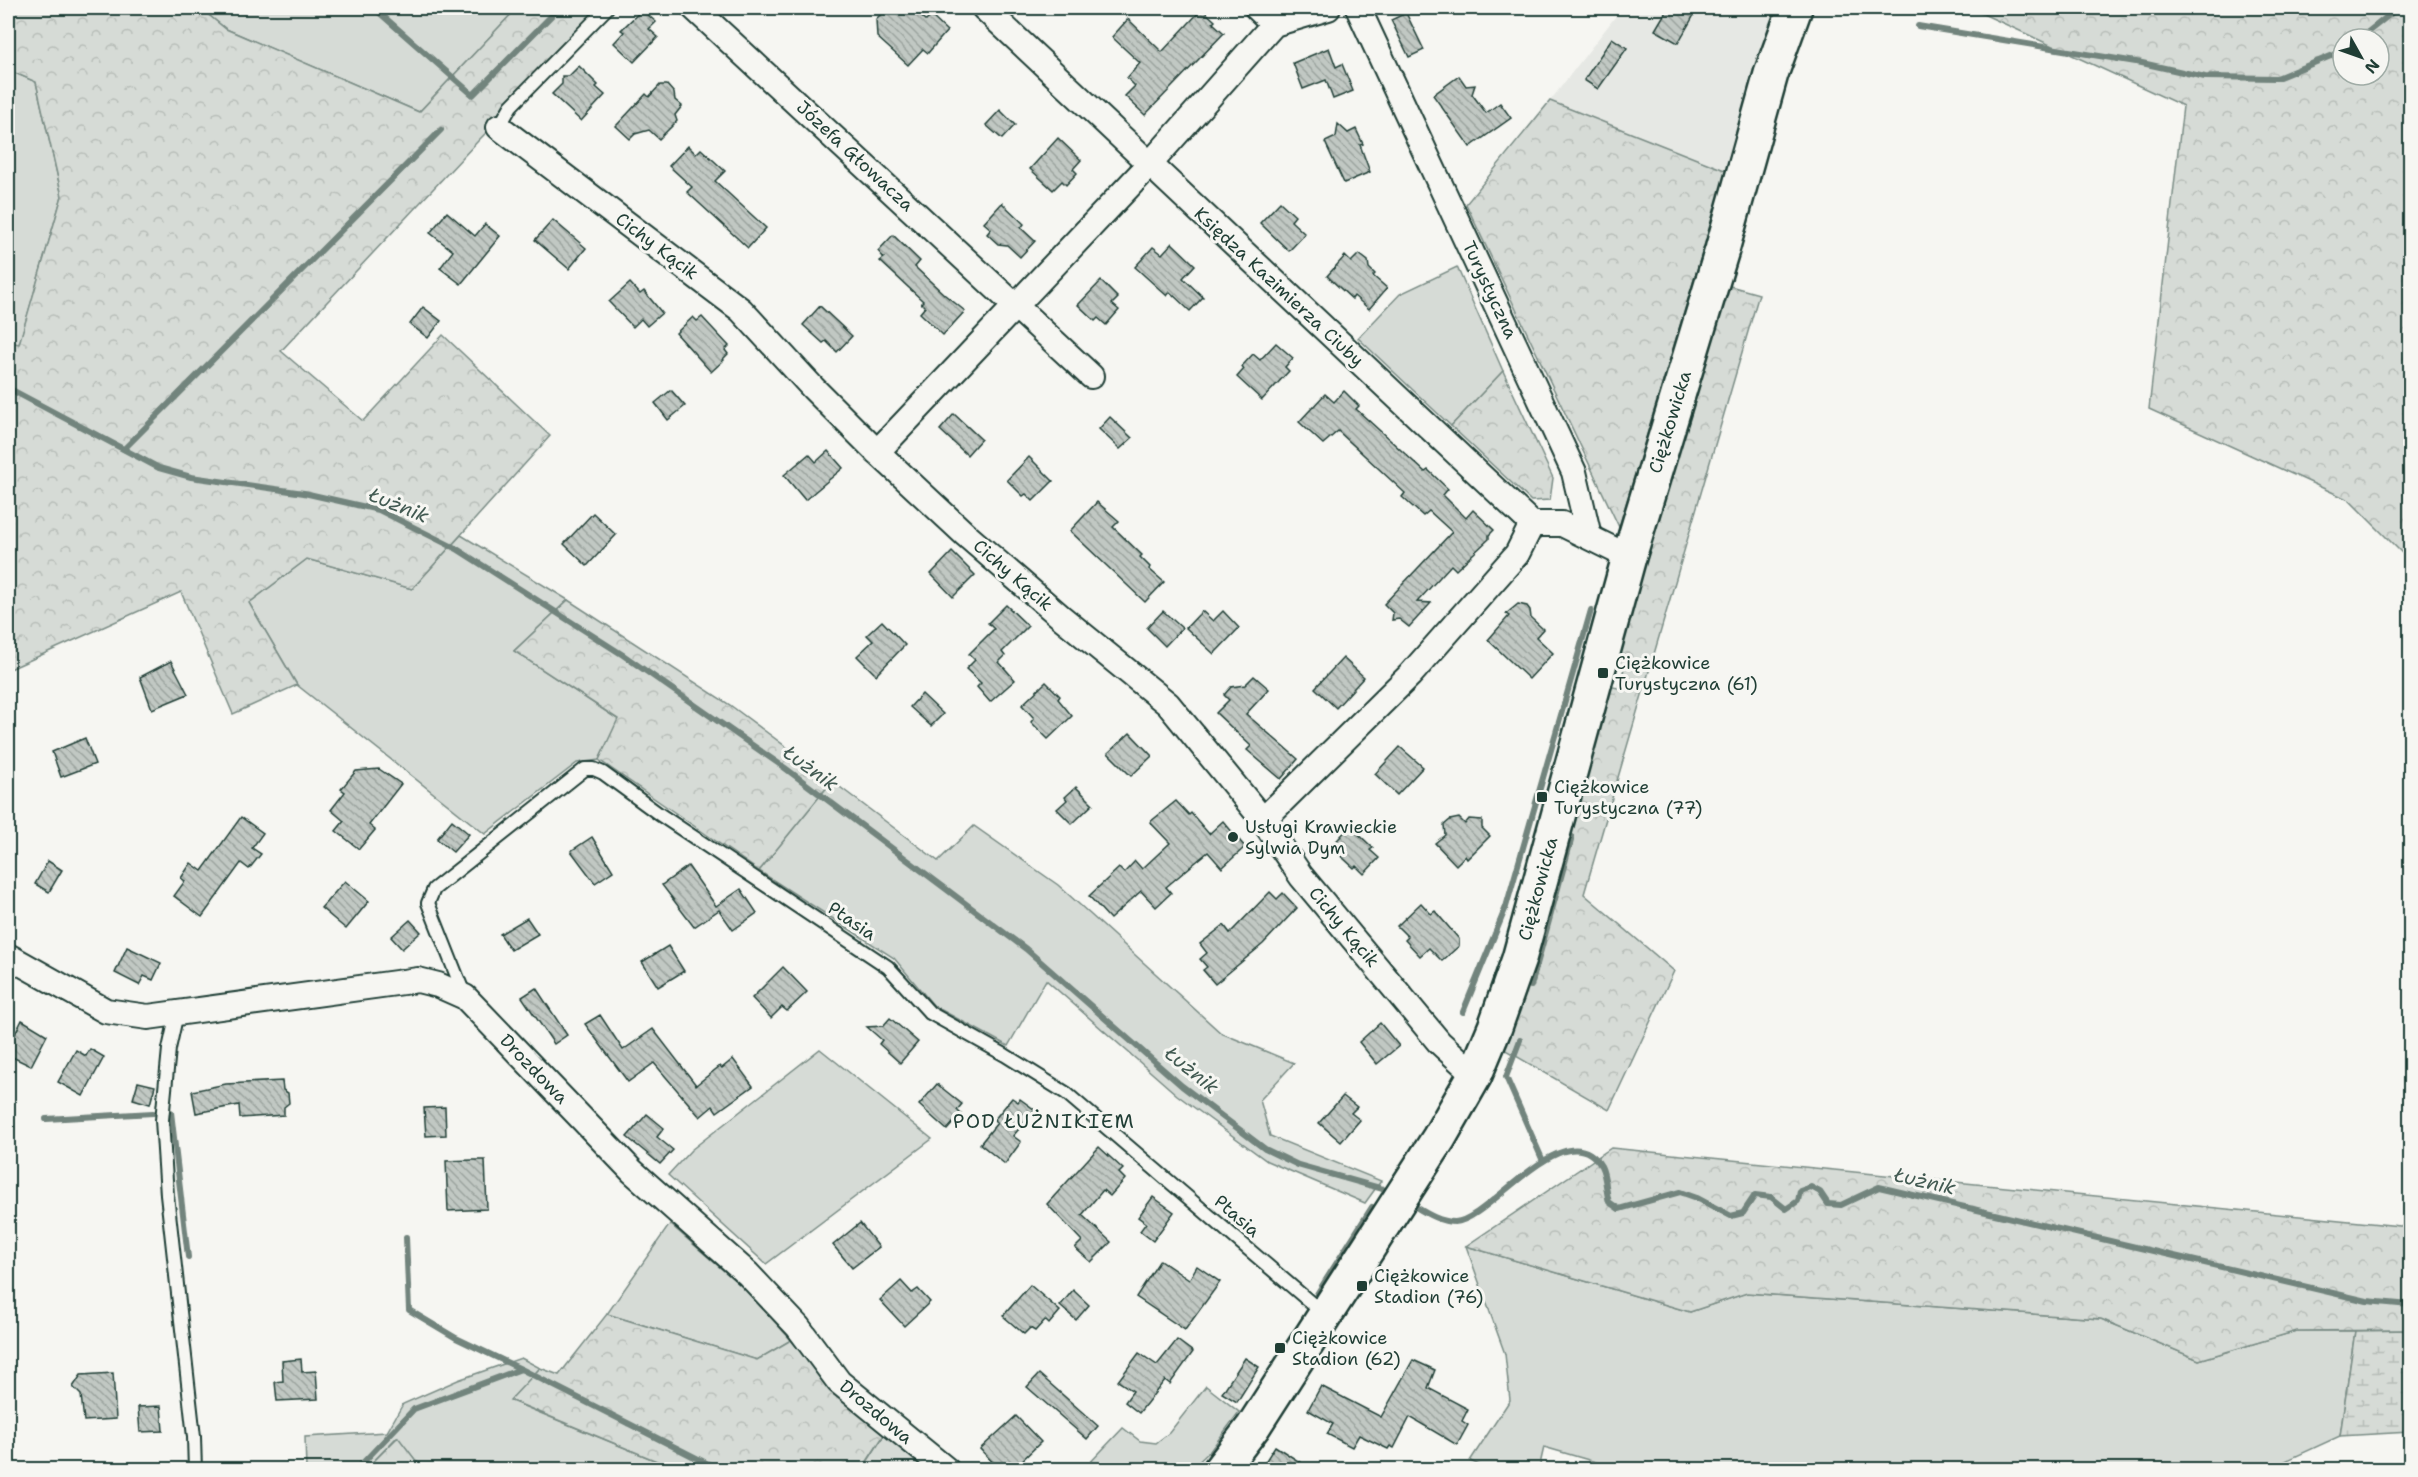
<svg xmlns="http://www.w3.org/2000/svg" width="2418" height="1477" font-family="'Shantell Sans',sans-serif">
  <style>
    .built { fill: #e6e8e4 }
    .green { fill: #d6dbd6; stroke: #7a8c85; stroke-width: 1.5 }
    .forest { fill: url(#forest-crowns); stroke: #7a8c85; stroke-width: 1.5; fill-rule: evenodd }
    .wetland { fill: url(#wetland-marsh); stroke: #7a8c85; stroke-width: 1.5 }
    .lines { fill: none; stroke-linecap: round; stroke-linejoin: round }
    .stream { stroke: #72847d; stroke-width: 6 }
    .building { fill: url(#building-back-hatch); stroke: #1f3d34; stroke-width: 1.5 }
    .lane-casing { stroke: #1f3d34; stroke-width: 16 }
    .street-casing { stroke: #1f3d34; stroke-width: 28 }
    .secondary-casing { stroke: #1f3d34; stroke-width: 38 }
    .lane { stroke: #f6f6f2; stroke-width: 12 }
    .street { stroke: #f6f6f2; stroke-width: 24 }
    .secondary { stroke: #f6f6f2; stroke-width: 33 }
    .poi-dot { fill: #1f3d34; stroke: #f6f6f2; stroke-width: 2 }
    .labels { text-anchor: middle; dominant-baseline: central; stroke-width: 6; stroke-linejoin: round; paint-order: stroke }
    .street-label { font-size: 18px; fill: #1f3d34; stroke: #f6f6f2 }
    .poi-label { font-size: 18px; fill: #1f3d34; stroke: #f6f6f2; text-anchor: start }
    .water-label { font-size: 20px; font-style: italic; fill: #425a52; stroke: #f6f6f2 }
    .neighbourhood-label { font-size: 20px; letter-spacing: 1.5px; fill: #1f3d34; stroke: #f6f6f2 }
  </style>
  <defs>
    <pattern id="forest-crowns" width="20" height="18" patternUnits="userSpaceOnUse" patternTransform="scale(1.5)"><rect width="20" height="18" fill="#d6dbd6"/><path d="M2 6a3 3 0 1 1 6 0M12 15a3 3 0 1 1 6 0" fill="none" stroke="#b7bdb8"/></pattern>
    <pattern id="wetland-marsh" width="20" height="14" patternUnits="userSpaceOnUse" patternTransform="scale(1.5)"><rect width="20" height="14" fill="#d6dbd6"/><path d="M1 5h8M5 5V1M11 12h8M15 12V8" fill="none" stroke="#b7bdb8"/></pattern>
    <pattern id="building-back-hatch" width="6" height="6" patternUnits="userSpaceOnUse" patternTransform="scale(1.5)"><rect width="6" height="6" fill="#c1c8c3"/><path d="M-1 5l2 2M0 0l6 6M5-1l2 2" fill="none" stroke="#9ca49f"/></pattern>
  </defs>
  <rect width="100%" height="100%" fill="#f6f6f2"/>
  <filter id="ink" filterUnits="userSpaceOnUse"><feTurbulence type="fractalNoise" baseFrequency=".0167" numOctaves="2"/><feDisplacementMap in="SourceGraphic" scale="12" xChannelSelector="R" yChannelSelector="G"/><feConvolveMatrix kernelMatrix="1 2 1 2 8 2 1 2 1" color-interpolation-filters="sRGB"/></filter>
  <g filter="url(#ink)">
    <!-- built -->
    <polygon class="built" points="1622,8 1774,8 1727,171 1550,101"/>
    <!-- green -->
    <g class="green">
      <polygon points="200,8 517,8 419,112 226,29"/>
      <polygon points="8,70 36,82 62,196 19,345 8,342"/>
      <polygon points="1457,267 1503,371 1451,426 1358,338 1400,294"/>
      <polygon points="461,535 568,600 514,651 619,720 599,760 577,763 485,834 297,685 249,603 307,559 412,589"/>
      <polygon points="832,781 938,861 974,826 1058,885 1221,1033 1294,1063 1260,1100 1270,1136 1381,1181 1365,1203 1267,1161 1177,1095 1046,980 1008,1046 934,1006 894,958 759,871"/>
      <polygon points="820,1049 932,1139 766,1264 668,1175 691,1150"/>
      <polygon points="670,1224 746,1290 791,1340 757,1360 607,1314"/>
      <polygon points="1466,1246 1690,1312 1746,1293 2101,1319 2199,1360 2297,1331 2355,1331 2340,1436 2266,1470 1623,1470 1544,1447 1539,1469 1488,1469 1470,1461 1510,1400 1505,1354"/>
      <polygon points="521,1358 540,1368 511,1401 676,1469 414,1469 417,1462 397,1437 366,1469 306,1469 305,1437 387,1432 403,1404 458,1380"/>
      <polygon points="1206,1386 1239,1412 1210,1451 1191,1469 1084,1469 1123,1428 1140,1441 1156,1443 1169,1433"/>
      <polygon points="886,1432 929,1470 862,1470"/>
    </g>
    <!-- forest -->
    <g class="forest">
      <polygon points="8,8 200,8 226,29 419,112 517,8 609,8 478,141 281,351 363,421 443,335 550,436 412,589 307,559 249,603 297,685 233,714 181,592 8,670 8,342 19,344 62,196 36,82 8,70"/>
      <path d="M1970,8H2410V561L2349,500L2149,409L2183,106ZM2343,39H2379V75H2343Z"/>
      <polygon points="1550,101 1727,171 1619,527 1466,204"/>
      <polygon points="1723,284 1759,294 1584,894 1674,971 1609,1110 1502,1048 1608,686 1618,688 1624,669 1613,665"/>
      <polygon points="1503,371 1553,478 1550,500 1531,501 1451,426"/>
      <polygon points="568,600 730,705 832,781 759,871 599,760 618,719 514,651"/>
      <polygon points="1611,1148 2410,1227 2410,1330 2297,1331 2199,1360 2101,1319 1747,1293 1690,1312 1466,1246"/>
      <polygon points="607,1314 757,1360 791,1340 841,1398 886,1432 862,1469 676,1469 510,1400 540,1368 559,1375"/>
      <polygon points="398,1437 417,1462 414,1469 366,1469"/>
    </g>
    <!-- wetland -->
    <polygon class="wetland" points="2410,1330 2410,1432 2340,1436 2355,1331"/>
    <g class="lines">
      <!-- stream -->
      <g class="stream">
        <polyline points="374,8 473,95 559,8"/>
        <polyline points="1918,26 2142,63 2205,77 2277,78 2343,51"/>
        <polyline points="2359,39 2398,8"/>
        <polyline points="8,388 159,468 191,477 304,493 379,510 457,549 623,655 785,768 1026,949 1182,1086 1265,1149 1298,1165 1383,1189 1392,1194"/>
        <polyline points="124,449 441,130"/>
        <polyline points="1531,986 1572,837"/>
        <polyline points="1463,1012 1506,907 1591,610"/>
        <polyline points="1520,1040 1506,1077 1543,1161"/>
        <polyline points="171,1112 188,1257"/>
        <polyline points="46,1119 153,1113"/>
        <path d="M1409,1203C1423,1211 1438,1222 1455,1222C1489,1221 1567,1108 1601,1166C1606,1175 1606,1192 1609,1202L1619,1209L1680,1192L1697,1198L1731,1216L1743,1213L1755,1195L1771,1197L1786,1209L1798,1201L1800,1191L1811,1187L1820,1192L1828,1204L1841,1205L1879,1187L2367,1301L2410,1305"/>
        <polyline points="406,1237 409,1310 456,1338 521,1369"/>
        <polyline points="1317,1294 1372,1207"/>
        <polyline points="356,1470 414,1409 521,1369 720,1470"/>
      </g>
    </g>
    <!-- building -->
    <g class="building">
      <polygon points="887,8 912,8 926,21 931,16 947,31 928,53 923,49 908,65 877,37 876,19"/>
      <polygon points="1668,8 1698,8 1678,43 1655,30"/>
      <polygon points="1202,9 1215,21 1213,23 1224,33 1145,115 1125,96 1135,86 1127,78 1140,63 1112,37 1128,19 1162,52"/>
      <polygon points="642,10 656,22 649,29 658,37 634,62 614,43 624,32 621,30"/>
      <polygon points="1406,13 1424,50 1409,57 1391,20"/>
      <polygon points="1612,38 1627,48 1598,89 1584,80"/>
      <polygon points="1329,48 1336,67 1342,64 1353,91 1333,99 1326,80 1303,89 1293,63"/>
      <polygon points="579,66 598,85 596,87 605,95 581,121 552,94 562,84 562,76 569,76"/>
      <polygon points="1459,76 1466,86 1475,85 1472,94 1486,113 1500,103 1511,118 1470,147 1433,95"/>
      <polygon points="660,85 667,85 674,93 675,100 682,106 675,115 677,121 659,139 649,130 635,134 630,139 616,126 646,94 649,97"/>
      <polygon points="1000,110 1015,125 1002,139 986,125"/>
      <polygon points="1338,124 1348,133 1356,129 1363,144 1360,145 1370,172 1344,183 1325,142 1336,137"/>
      <polygon points="1058,138 1081,160 1073,169 1077,173 1066,185 1062,181 1053,190 1030,169"/>
      <polygon points="688,146 696,154 701,149 725,171 715,181 766,228 748,248 687,192 692,187 669,166"/>
      <polygon points="1280,202 1295,216 1291,221 1305,234 1289,251 1260,223"/>
      <polygon points="1002,203 1024,224 1021,228 1035,241 1020,257 1007,245 998,244 987,234 991,229 984,223"/>
      <polygon points="447,212 475,236 485,224 500,236 461,284 440,268 453,251 430,233"/>
      <polygon points="553,220 586,248 569,269 535,240"/>
      <polygon points="893,235 920,261 915,267 945,295 965,311 943,335 920,313 925,307 921,303 923,301 880,261 884,258 878,251"/>
      <polygon points="1172,243 1195,265 1183,278 1203,297 1190,311 1170,292 1167,296 1135,267 1153,247 1162,254"/>
      <polygon points="1359,254 1368,261 1369,268 1375,274 1373,276 1387,288 1369,309 1354,296 1352,299 1327,276 1345,256 1351,262"/>
      <polygon points="1101,281 1118,298 1112,304 1119,310 1106,325 1098,318 1095,321 1078,305"/>
      <polygon points="630,283 640,294 644,291 662,313 647,326 641,319 633,327 609,302"/>
      <polygon points="820,306 852,336 837,352 826,341 823,343 803,325"/>
      <polygon points="423,307 441,321 428,338 410,324"/>
      <polygon points="693,317 697,321 702,317 729,346 725,350 728,354 723,359 724,360 711,372 676,333"/>
      <polygon points="1276,343 1293,358 1285,367 1289,371 1262,400 1237,377 1244,369 1242,366 1253,354 1260,360"/>
      <polygon points="671,390 685,406 668,420 655,403"/>
      <polygon points="1344,391 1359,406 1356,409 1425,472 1428,470 1448,489 1443,495 1466,518 1473,510 1494,530 1489,535 1489,539 1456,570 1451,565 1417,602 1431,603 1409,627 1399,619 1392,620 1393,613 1384,604 1452,532 1429,511 1423,516 1402,497 1405,493 1338,431 1323,444 1299,422 1325,394 1334,402"/>
      <polygon points="954,414 981,439 967,455 940,430"/>
      <polygon points="1110,417 1132,438 1120,449 1099,429"/>
      <polygon points="828,451 843,468 805,500 784,475 809,454 816,462"/>
      <polygon points="1029,457 1053,481 1033,501 1026,494 1023,496 1007,480"/>
      <polygon points="1097,502 1119,521 1113,527 1142,555 1140,557 1150,567 1149,569 1164,582 1145,602 1070,531"/>
      <polygon points="593,513 616,535 587,566 564,544"/>
      <polygon points="952,552 975,575 953,597 931,574"/>
      <polygon points="1518,604 1527,606 1530,610 1531,618 1543,629 1536,637 1553,653 1529,679 1488,640 1509,616 1506,614"/>
      <polygon points="1006,605 1028,626 1002,652 1005,656 999,662 1015,680 990,702 977,687 981,683 966,669 975,660 969,654 994,629 988,623"/>
      <polygon points="1163,611 1182,628 1165,646 1147,628"/>
      <polygon points="1202,611 1213,621 1223,611 1239,628 1214,654 1186,628"/>
      <polygon points="882,621 905,645 876,675 857,656 873,641 867,635"/>
      <polygon points="1343,658 1364,677 1336,708 1315,688"/>
      <polygon points="171,661 188,694 152,709 140,677"/>
      <polygon points="1254,676 1269,689 1246,714 1298,759 1281,779 1247,750 1251,746 1216,713 1229,700 1224,695 1231,687 1245,685"/>
      <polygon points="1046,682 1060,696 1058,699 1072,716 1048,739 1031,722 1034,718 1022,705"/>
      <polygon points="922,694 943,714 931,726 910,707"/>
      <polygon points="1130,733 1152,756 1131,776 1108,753"/>
      <polygon points="85,738 95,764 61,777 52,752"/>
      <polygon points="1400,747 1423,767 1397,795 1375,774"/>
      <polygon points="379,769 401,784 369,825 375,830 359,849 336,831 344,821 331,810 345,792 341,789 356,771"/>
      <polygon points="1076,787 1093,804 1072,824 1057,809 1067,800 1065,797"/>
      <polygon points="1176,801 1189,815 1191,813 1209,834 1223,821 1245,847 1222,868 1208,852 1166,887 1171,893 1156,907 1141,891 1110,919 1089,896 1119,868 1124,873 1135,861 1142,869 1170,843 1150,822"/>
      <polygon points="241,817 263,833 252,848 261,854 249,869 241,863 202,917 174,896 185,881 181,878 191,863 202,871"/>
      <polygon points="1459,818 1465,824 1469,819 1482,820 1482,828 1490,836 1467,859 1465,856 1456,865 1435,843 1445,835 1444,825 1450,820"/>
      <polygon points="452,820 469,834 453,852 437,839"/>
      <polygon points="1350,826 1373,848 1370,850 1379,858 1364,874 1356,866 1354,868 1331,847"/>
      <polygon points="592,837 613,871 595,883 571,851"/>
      <polygon points="48,861 62,870 49,892 35,884"/>
      <polygon points="688,866 716,906 741,889 757,913 733,930 719,910 694,927 662,885"/>
      <polygon points="345,881 369,901 346,929 321,908"/>
      <polygon points="1270,892 1277,899 1283,893 1297,908 1263,944 1215,984 1203,970 1207,967 1200,959 1207,953 1200,944 1224,925 1230,933"/>
      <polygon points="1421,903 1431,914 1435,911 1459,939 1459,946 1442,961 1429,948 1420,956 1405,940 1408,937 1397,926"/>
      <polygon points="527,918 538,934 511,950 500,934"/>
      <polygon points="410,920 421,932 402,949 391,937"/>
      <polygon points="668,946 684,971 658,987 642,962"/>
      <polygon points="127,947 161,963 153,980 144,976 139,985 115,973"/>
      <polygon points="783,967 807,992 787,1011 782,1007 771,1018 752,998"/>
      <polygon points="536,988 567,1035 554,1044 522,997"/>
      <polygon points="600,1015 623,1050 653,1029 696,1085 720,1066 722,1068 733,1059 753,1086 717,1112 713,1106 700,1117 654,1063 628,1082 585,1024"/>
      <polygon points="890,1018 918,1042 900,1063 879,1044 882,1040 867,1027 883,1026"/>
      <polygon points="22,1020 47,1035 31,1066 8,1055 8,1048"/>
      <polygon points="1380,1023 1399,1046 1377,1064 1359,1042"/>
      <polygon points="90,1049 104,1057 83,1096 58,1082 76,1050 86,1056"/>
      <polygon points="282,1081 283,1090 288,1093 289,1103 284,1107 284,1115 240,1118 239,1105 196,1113 192,1091 226,1084"/>
      <polygon points="138,1082 155,1086 150,1104 133,1099"/>
      <polygon points="937,1084 962,1104 957,1110 961,1114 947,1130 919,1105"/>
      <polygon points="1343,1096 1357,1107 1351,1113 1360,1120 1341,1142 1319,1123"/>
      <polygon points="1012,1098 1018,1102 1020,1099 1035,1110 1013,1136 1021,1142 1005,1164 980,1144 997,1123 994,1120"/>
      <polygon points="445,1107 446,1135 426,1136 424,1108"/>
      <polygon points="647,1114 664,1128 657,1137 673,1150 660,1164 627,1137"/>
      <polygon points="1099,1147 1123,1169 1119,1173 1125,1179 1110,1196 1103,1190 1082,1215 1111,1242 1091,1262 1075,1248 1082,1241 1047,1204"/>
      <polygon points="473,1160 485,1160 487,1209 448,1211 446,1161"/>
      <polygon points="1153,1197 1174,1212 1153,1241 1140,1231 1146,1223 1138,1217"/>
      <polygon points="860,1223 879,1247 852,1268 833,1245"/>
      <polygon points="1160,1260 1189,1280 1197,1266 1220,1282 1185,1330 1136,1297"/>
      <polygon points="901,1281 912,1293 918,1289 930,1302 904,1326 880,1300"/>
      <polygon points="1030,1285 1060,1311 1049,1324 1045,1320 1035,1331 1030,1328 1024,1334 1003,1316"/>
      <polygon points="1073,1290 1089,1305 1076,1320 1060,1306"/>
      <polygon points="1177,1340 1193,1352 1170,1384 1165,1380 1139,1413 1125,1402 1133,1391 1118,1381 1139,1353 1157,1365"/>
      <polygon points="1245,1358 1259,1367 1237,1402 1222,1393"/>
      <polygon points="301,1359 302,1372 316,1371 318,1399 277,1401 275,1382 283,1381 282,1361"/>
      <polygon points="1413,1360 1435,1370 1428,1388 1468,1409 1462,1421 1468,1425 1457,1445 1410,1417 1394,1448 1390,1446 1388,1449 1359,1435 1352,1447 1327,1434 1333,1424 1308,1410 1321,1386 1381,1417"/>
      <polygon points="113,1373 116,1419 84,1421 81,1395 73,1387 81,1375"/>
      <polygon points="1039,1374 1098,1426 1087,1439 1027,1387"/>
      <polygon points="161,1406 163,1431 140,1432 138,1407"/>
      <polygon points="1016,1416 1041,1442 1012,1470 1000,1470 980,1449"/>
      <polygon points="1275,1446 1312,1470 1260,1470"/>
    </g>
    <g class="lines">
      <!-- lane casing -->
      <g class="lane-casing">
        <g id="lane">
          <polyline points="499,127 511,106 607,8"/>
          <polyline points="464,994 428,903 434,889 585,769 594,769 603,773 659,814 888,967 930,1013 1005,1055 1066,1093 1324,1314"/>
          <polyline points="177,1013 169,1049 162,1120 167,1195 194,1437 195,1470"/>
        </g>
      </g>
      <!-- street casing -->
      <g class="street-casing">
        <g id="street">
          <polyline points="694,8 1091,376"/>
          <polyline points="984,8 1532,524 1562,524 1629,557"/>
          <polyline points="1257,8 1274,24"/>
          <polyline points="1358,8 1574,472 1589,536"/>
          <polyline points="499,127 741,310 813,388 877,452 966,535 1061,617 1168,704 1263,820 1301,876 1439,1042 1475,1075"/>
          <polyline points="877,452 1149,165 1274,24 1328,8"/>
          <polyline points="1263,820 1410,675 1517,554 1532,524"/>
          <polyline points="8,956 106,1011 148,1017 418,980 438,985 465,997 632,1171 748,1274 798,1327 839,1382 947,1470"/>
        </g>
      </g>
      <!-- secondary casing -->
      <g class="secondary-casing">
        <polyline id="secondary" points="1220,1470 1253,1427 1439,1138 1475,1075 1495,1027 1519,959 1629,557 1722,250 1771,74 1795,8"/>
      </g>
      <!-- lane -->
      <use href="#lane" class="lane"/>
      <!-- street -->
      <use href="#street" class="street"/>
      <!-- secondary -->
      <use href="#secondary" class="secondary"/>
    </g>
  </g>
  <!-- markers -->
  <g class="poi-dot">
    <rect x="1597" y="667" width="12" height="12" rx="3"/>
    <rect x="1536" y="791" width="12" height="12" rx="3"/>
    <circle cx="1233" cy="837" r="6"/>
    <rect x="1356" y="1280" width="12" height="12" rx="3"/>
    <rect x="1274" y="1342" width="12" height="12" rx="3"/>
  </g>
  <g class="labels">
    <!-- street labels -->
    <g class="street-label">
      <text transform="translate(855 156) rotate(43)">Józefa Głowacza</text>
      <text transform="translate(657 246) rotate(37)">Cichy Kącik</text>
      <text transform="translate(1279 287) rotate(43)">Księdza Kazimierza Ciuby</text>
      <text transform="translate(1490 290) rotate(65)">Turystyczna</text>
      <text transform="translate(1670 422) rotate(-73)">Ciężkowicka</text>
      <text transform="translate(1013 575) rotate(41)">Cichy Kącik</text>
      <text transform="translate(1538 889) rotate(-75)">Ciężkowicka</text>
      <text transform="translate(852 921) rotate(34)">Ptasia</text>
      <text transform="translate(1344 927) rotate(50)">Cichy Kącik</text>
      <text transform="translate(534 1069) rotate(46)">Drozdowa</text>
      <text transform="translate(1237 1216) rotate(41)">Ptasia</text>
      <text transform="translate(876 1412) rotate(40)">Drozdowa</text>
    </g>
    <!-- poi labels -->
    <g class="poi-label">
      <text x="1615" y="663">Ciężkowice<tspan x="1615" dy="21">Turystyczna (61)</tspan></text>
      <text x="1554" y="787">Ciężkowice<tspan x="1554" dy="21">Turystyczna (77)</tspan></text>
      <text x="1245" y="827">Usługi Krawieckie<tspan x="1245" dy="21">Sylwia Dym</tspan></text>
      <text x="1374" y="1276">Ciężkowice<tspan x="1374" dy="21">Stadion (76)</tspan></text>
      <text x="1292" y="1338">Ciężkowice<tspan x="1292" dy="21">Stadion (62)</tspan></text>
    </g>
    <!-- water labels -->
    <g class="water-label">
      <text transform="translate(399 505) rotate(22)">Łużnik</text>
      <text transform="translate(811 768) rotate(36)">Łużnik</text>
      <text transform="translate(1192 1070) rotate(39)">Łużnik</text>
      <text transform="translate(1925 1181) rotate(13)">Łużnik</text>
    </g>
    <!-- neighbourhood labels -->
    <g class="neighbourhood-label">
      <text x="1044" y="1121">POD ŁUŻNIKIEM</text>
    </g>
  </g>
  <!-- margin -->
  <rect width="2418" height="1477" fill="none" stroke="#f6f6f2" stroke-width="30"/>
  <rect x="15" y="15" width="2388" height="1447" fill="none" stroke="#1f3d34" stroke-width="2" filter="url(#ink)"/>
  <!-- north arrow -->
  <g transform="translate(2361 57) rotate(130)"><circle r="28" fill="#f6f6f2" stroke="#a0aca6" stroke-width="1.5"/>
  <path d="M0-4.5L10 22L0 15L-10 22Z" fill="#1f3d34"/>
  <text y="-9" font-size="16" font-weight="bold" text-anchor="middle" fill="#1f3d34">N</text>
  </g>
</svg>
